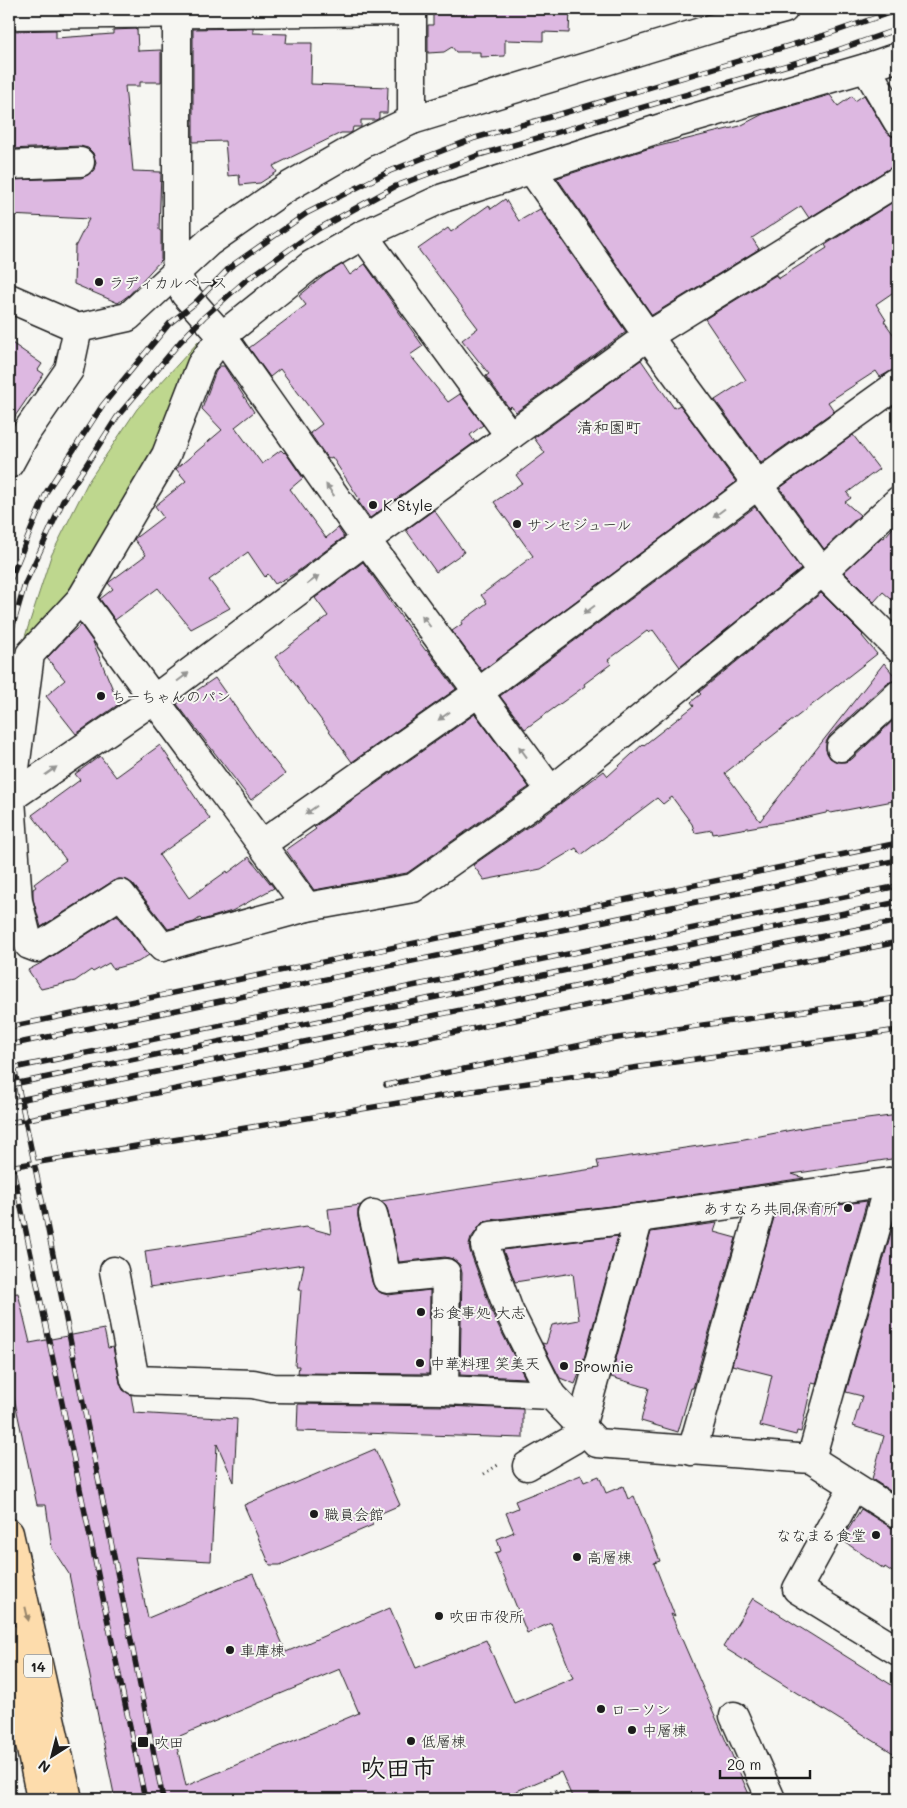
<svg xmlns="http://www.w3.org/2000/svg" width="907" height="1808" font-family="Mali,'Klee One',sans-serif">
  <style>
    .green { fill: #bed78e; stroke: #6d7a55 }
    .building { fill: #ddb8e1; stroke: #1c1c1c; fill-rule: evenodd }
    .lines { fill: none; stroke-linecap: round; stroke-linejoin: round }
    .minor-casing { stroke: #1c1c1c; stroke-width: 31 }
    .major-casing { stroke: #1c1c1c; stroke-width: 31 }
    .highway-casing { stroke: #1c1c1c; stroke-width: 31 }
    .path { stroke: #1c1c1c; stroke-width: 3; stroke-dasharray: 1 4; stroke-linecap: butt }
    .minor { stroke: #f6f6f2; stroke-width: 28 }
    .major { stroke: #fddcac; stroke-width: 28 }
    .highway { stroke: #fddcac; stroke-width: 28 }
    .rail-casing { stroke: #1c1c1c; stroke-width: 5.5 }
    .rail { stroke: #f6f6f2; stroke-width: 4; stroke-dasharray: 11; stroke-linecap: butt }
    .oneway { fill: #949492 }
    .oneway2 { fill: #98866b }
    .poi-dot { fill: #1c1c1c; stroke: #f6f6f2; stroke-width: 2 }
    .labels { text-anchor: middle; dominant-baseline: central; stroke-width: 4; stroke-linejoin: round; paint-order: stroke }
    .shield { fill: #f6f6f2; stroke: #5d5d5c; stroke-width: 1 }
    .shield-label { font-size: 14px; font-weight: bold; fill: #1c1c1c }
    .poi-label { font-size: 15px; fill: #1c1c1c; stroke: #f6f6f2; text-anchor: start }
    .neighbourhood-label { font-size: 16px; fill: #1c1c1c; stroke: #f6f6f2 }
    .town-label { font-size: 25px; font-weight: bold; fill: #1c1c1c; stroke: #f6f6f2 }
  </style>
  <rect width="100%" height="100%" fill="#f6f6f2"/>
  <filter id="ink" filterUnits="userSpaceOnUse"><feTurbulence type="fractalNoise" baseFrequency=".02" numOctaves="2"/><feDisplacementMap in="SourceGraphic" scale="10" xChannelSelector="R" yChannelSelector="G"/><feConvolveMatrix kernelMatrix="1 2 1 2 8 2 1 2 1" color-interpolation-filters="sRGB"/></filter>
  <g filter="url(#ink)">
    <!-- green -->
    <polygon class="green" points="199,341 194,361 158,451 73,594 21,649 51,556 88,482 137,409"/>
    <!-- building -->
    <g class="building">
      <polygon points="433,9 570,9 569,33 543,32 543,41 505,40 505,56 480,57 480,52 456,52 452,47 444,52 428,53 428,25 433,25"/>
      <polygon points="253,28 253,33 287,34 286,43 312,43 311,84 388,87 387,113 379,113 379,118 376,120 361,120 361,127 353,127 352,132 350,133 341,133 273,166 277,172 260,183 240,185 239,175 228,176 225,141 193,142 193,29"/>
      <polygon points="137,29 138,51 161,50 161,82 140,82 140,86 125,86 133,171 161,172 159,230 161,231 161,260 129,295 118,303 74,284 75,247 89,219 9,215 9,180 81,178 88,175 94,170 96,162 93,153 88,148 80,146 9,149 9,31 56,30 56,38 113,34 113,30"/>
      <polygon points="830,95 838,106 852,96 855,101 864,95 885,130 891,136 898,138 898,165 890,168 809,218 801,206 752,238 759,249 652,315 557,178 647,149 740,126 763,114"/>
      <polygon points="505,199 519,221 540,209 626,332 516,412 511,406 509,408 486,376 489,374 462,340 478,328 418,249 448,228 451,232 489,205 491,209"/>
      <polygon points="898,199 898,289 876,304 886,320 884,321 898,341 898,367 880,377 876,371 828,402 834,411 761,463 715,400 746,380 705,319 776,275 778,279 827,248 825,245"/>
      <polygon points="343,264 350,275 365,264 423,346 410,355 448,402 460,394 483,425 470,435 475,442 370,518 358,501 360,500 332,457 328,459 310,433 322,424 280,369 270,377 249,348 306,305 299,296 326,274"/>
      <polygon points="9,341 42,364 38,370 44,374 9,425"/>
      <polygon points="641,360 674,408 680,405 736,482 482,671 452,631 462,624 461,622 487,603 481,595 533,556 494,502 522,483 516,475 545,453 534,438"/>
      <polygon points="219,366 224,366 254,412 235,427 262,464 281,450 284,453 285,452 303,478 290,489 326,538 338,528 344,537 294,574 275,584 268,574 265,577 248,552 209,580 230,608 191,629 158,588 115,620 100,599 113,589 108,583 146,555 134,539 163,517 155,506 186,481 176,469 222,430 202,409 215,373"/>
      <polygon points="853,435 879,469 847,493 851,498 845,502 860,515 824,549 780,488"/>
      <polygon points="755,507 801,569 680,667 653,630 649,633 647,631 608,660 611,664 584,684 585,686 525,729 500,696"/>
      <polygon points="434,510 464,552 436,572 406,530"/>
      <polygon points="898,522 898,605 883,592 874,602 844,572 882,537 884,538"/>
      <polygon points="363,562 408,627 426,651 427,650 456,689 352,762 275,657 328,616 315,598"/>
      <polygon points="821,593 863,635 862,636 877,654 725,773 760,821 884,663 898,680 887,683 830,735 826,742 826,750 830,758 837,762 845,762 852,759 898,716 898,800 831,813 827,811 826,813 799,819 713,834 712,830 695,833 692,824 672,797 663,804 657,798 581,855 576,848 541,869 484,880 473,865 548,813 604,771 608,776 643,744 644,745 694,706 691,702 701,694 699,692"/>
      <polygon points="81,625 93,642 119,704 76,734 46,696 65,680 47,658 70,634"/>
      <polygon points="215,678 262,745 285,774 251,800 177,704"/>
      <polygon points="475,714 529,787 407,873 314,890 286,850 316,829 314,827"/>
      <polygon points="160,745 210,819 159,855 189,898 227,871 228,873 249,857 274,888 232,911 202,920 200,918 194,922 168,929 133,884 127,880 119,879 113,881 41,927 33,899 33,889 36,887 34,884 66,860 32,815 80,780 75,774 100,756 116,777"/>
      <polygon points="117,915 149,955 138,962 113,969 109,963 93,972 91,970 75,981 41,989 28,970 45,961"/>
      <polygon points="898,1115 898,1158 792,1174 804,1178 637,1203 489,1220 482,1223 471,1238 469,1245 470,1251 494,1317 525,1378 460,1375 462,1273 460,1265 453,1259 445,1257 399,1262 388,1211 385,1204 381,1201 599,1168 597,1161 739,1140 813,1126"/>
      <polygon points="867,1201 816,1384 812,1383 801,1432 797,1431 796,1435 760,1426 772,1375 732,1365 775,1214"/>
      <polygon points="361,1205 358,1210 358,1217 372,1282 375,1289 381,1293 388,1295 430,1290 429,1374 298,1373 299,1366 295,1366 301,1290 299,1290 304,1264 150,1287 145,1251 306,1227 331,1234 328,1209"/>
      <polygon points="898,1208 898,1496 872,1479 884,1436 853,1426 862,1396 846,1392"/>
      <polygon points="717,1223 714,1232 736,1238 693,1388 691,1388 678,1432 641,1421 649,1388 611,1377 651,1232"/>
      <polygon points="618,1236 581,1369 575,1384 560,1378 542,1343 546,1344 552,1325 579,1320 573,1273 515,1282 503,1250"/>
      <path d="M18,1293L30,1343L104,1329L108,1348L113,1347L120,1383L123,1390L131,1395L134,1413L237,1419L234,1482L217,1444L211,1561L135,1557L148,1618L253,1574L286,1652L390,1608L416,1668L486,1640L514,1703L573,1678L551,1623L527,1633L495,1553L501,1551L497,1539L514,1532L506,1513L518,1508L515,1501L581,1475L584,1482L599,1476L606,1493L623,1486L628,1499L634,1496L660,1561L654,1563L675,1616L671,1614L751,1799H573L561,1772L498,1799H115L69,1574L52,1548L46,1505H37L9,1374V1294ZM340,1669L359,1713L186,1786L175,1738Z"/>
      <polygon points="298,1404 444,1406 523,1409 523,1438 297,1431"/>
      <polygon points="375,1449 400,1505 370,1518 373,1525 280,1565 270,1565 244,1505"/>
      <polygon points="861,1509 890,1527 898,1529 898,1576 885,1567 884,1569 842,1540"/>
      <polygon points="753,1598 898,1689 898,1756 723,1647"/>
    </g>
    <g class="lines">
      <!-- minor casing -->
      <g class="minor-casing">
        <g id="minor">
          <polyline points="177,9 177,273 185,294 222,336 366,540 551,791"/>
          <polyline points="412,9 412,120"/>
          <polyline points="9,15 412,11"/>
          <polyline points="898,57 866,68 680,122 443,198 363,235 311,265 222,336 201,365 166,455 81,599 30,654 11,799 18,901 29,945 37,948 121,894 162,947 307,907 413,888 551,791 822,572 898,501"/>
          <polyline points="866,68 898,122"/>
          <polyline points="9,165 80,162"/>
          <polyline points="532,170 648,336 822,572 898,648"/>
          <polyline points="363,235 510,436"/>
          <polyline points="9,298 78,328 128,317 209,242 286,188 366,142 412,120 714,28 784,9"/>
          <polyline points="9,464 27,431 69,370 78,328"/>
          <path d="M81,599C155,703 233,804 307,907"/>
          <polyline points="841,747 898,695"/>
          <polyline points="9,799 153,700 366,540 648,336 898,181"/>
          <polyline points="262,844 479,692 759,484 898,384"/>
          <polyline points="373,1214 387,1279 446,1273 444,1390"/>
          <polyline points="114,1271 135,1380 253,1384 272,1388 444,1390 551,1395 597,1443 811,1459 898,1514"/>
          <polyline points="551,1395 509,1311 485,1246 491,1236 639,1218"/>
          <polyline points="692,1451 763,1200"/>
          <polyline points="811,1459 889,1182 898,1185"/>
          <polyline points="527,1466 574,1439 581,1427 639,1218 889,1182"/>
          <polyline points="853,1487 797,1589 898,1651"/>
          <polyline points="734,1716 771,1799"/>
        </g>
      </g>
      <!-- major casing -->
      <g class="major-casing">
        <polyline id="major" points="9,1533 68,1799"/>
      </g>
      <!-- highway casing -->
      <g class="highway-casing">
        <polyline id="highway" points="9,1639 41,1799"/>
      </g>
      <!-- path -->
      <g class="path">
        <polyline points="484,1474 498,1465"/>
        <polyline points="537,1799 557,1790 561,1799"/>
      </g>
      <!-- minor -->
      <use href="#minor" class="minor"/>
      <!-- major -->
      <use href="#major" class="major"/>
      <!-- highway -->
      <use href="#highway" class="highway"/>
      <!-- rail casing -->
      <g class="rail-casing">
        <g id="rail">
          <polyline points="9,583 47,491 102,406 169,324 194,304 230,267 307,213 390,171 475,138 557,115 822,36 898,10"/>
          <polyline points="9,639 25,584 63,501 117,417 180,342 204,317 245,281 318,229 396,186 479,155 829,53 898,29"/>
          <polyline points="9,1027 898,843"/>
          <polyline points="9,1043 45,1215 163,1799"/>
          <polyline points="9,1045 898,860"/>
          <polyline points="9,1069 898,886"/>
          <polyline points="9,1085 898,902"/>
          <polyline points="386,1085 611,1039 703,1025 898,998"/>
          <polyline points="9,1102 898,921"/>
          <polyline points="9,1123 898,942"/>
          <polyline points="9,1150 145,1799"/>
          <polyline points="9,1167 459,1093 898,1030"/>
        </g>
      </g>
      <!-- rail -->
      <use href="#rail" class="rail"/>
    </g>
    <!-- one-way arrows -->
    <defs><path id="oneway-solid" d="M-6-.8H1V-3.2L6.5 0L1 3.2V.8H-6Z" transform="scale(1.25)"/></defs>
    <g class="oneway">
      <use href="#oneway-solid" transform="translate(330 490) rotate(-125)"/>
      <use href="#oneway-solid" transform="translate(719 513) rotate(143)"/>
      <use href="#oneway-solid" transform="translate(313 580) rotate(-37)"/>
      <use href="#oneway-solid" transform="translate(589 610) rotate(143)"/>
      <use href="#oneway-solid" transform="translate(426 621) rotate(-127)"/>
      <use href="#oneway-solid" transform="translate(183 677) rotate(-37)"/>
      <use href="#oneway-solid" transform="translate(444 716) rotate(145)"/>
      <use href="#oneway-solid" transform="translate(523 752) rotate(-126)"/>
      <use href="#oneway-solid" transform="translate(51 771) rotate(-35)"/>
      <use href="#oneway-solid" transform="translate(311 810) rotate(145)"/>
    </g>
    <use class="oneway2" href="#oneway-solid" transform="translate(27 1614) rotate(77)"/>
  </g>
  <!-- markers -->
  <g class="poi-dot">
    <circle cx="99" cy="282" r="5"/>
    <circle cx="373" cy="505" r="5"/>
    <circle cx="517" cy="524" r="5"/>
    <circle cx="101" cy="696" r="5"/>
    <circle cx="848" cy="1208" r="5"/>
    <circle cx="421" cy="1312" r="5"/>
    <circle cx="420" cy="1363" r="5"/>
    <circle cx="564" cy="1366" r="5"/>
    <circle cx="314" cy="1514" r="5"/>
    <circle cx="876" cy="1535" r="5"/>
    <circle cx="577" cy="1557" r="5"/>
    <circle cx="439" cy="1616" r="5"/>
    <circle cx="230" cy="1650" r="5"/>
    <circle cx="601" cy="1709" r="5"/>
    <circle cx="632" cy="1730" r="5"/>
    <circle cx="411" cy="1741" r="5"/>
    <rect x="137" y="1736" width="12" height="12" rx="2.5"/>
  </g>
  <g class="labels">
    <!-- shield labels -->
    <rect class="shield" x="24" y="1654.5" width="28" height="23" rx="4"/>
    <g class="shield-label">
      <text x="38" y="1666">14</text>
    </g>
    <!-- poi labels -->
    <g class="poi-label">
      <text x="109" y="282">ラディカルベース</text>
      <text x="383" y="505">K Style</text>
      <text x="527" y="524">サンセジュール</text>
      <text x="111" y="696">ちーちゃんのパン</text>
      <text x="838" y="1208" text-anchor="end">あすなろ共同保育所</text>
      <text x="431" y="1312">お食事処 大志</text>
      <text x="430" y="1363">中華料理 笑美天</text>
      <text x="574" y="1366">Brownie</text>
      <text x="324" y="1514">職員会館</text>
      <text x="866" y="1535" text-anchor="end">ななまる食堂</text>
      <text x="587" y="1557">高層棟</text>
      <text x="449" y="1616">吹田市役所</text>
      <text x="240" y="1650">車庫棟</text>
      <text x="611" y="1709">ローソン</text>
      <text x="642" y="1730">中層棟</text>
      <text x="421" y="1741">低層棟</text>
      <text x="154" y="1742">吹田</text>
    </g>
    <!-- neighbourhood labels -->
    <g class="neighbourhood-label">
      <text x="609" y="426">清和園町</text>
    </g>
    <!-- town labels -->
    <g class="town-label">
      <text x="398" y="1767">吹田市</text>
    </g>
  </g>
  <!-- margin -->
  <rect width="907" height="1808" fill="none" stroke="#f6f6f2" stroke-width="30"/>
  <rect x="15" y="15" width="877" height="1778" fill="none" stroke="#1c1c1c" stroke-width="2" filter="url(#ink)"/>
  <!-- north arrow -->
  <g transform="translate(52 1756) rotate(216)" stroke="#f6f6f2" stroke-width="4" paint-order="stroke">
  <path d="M0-4L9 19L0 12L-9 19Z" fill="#1c1c1c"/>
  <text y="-8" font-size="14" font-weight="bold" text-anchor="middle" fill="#1c1c1c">N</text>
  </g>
  <!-- scale -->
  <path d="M720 1770v8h90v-8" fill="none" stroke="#1c1c1c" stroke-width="2.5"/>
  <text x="727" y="1770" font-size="15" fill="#1c1c1c" stroke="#f6f6f2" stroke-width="4" paint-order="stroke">20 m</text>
</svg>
